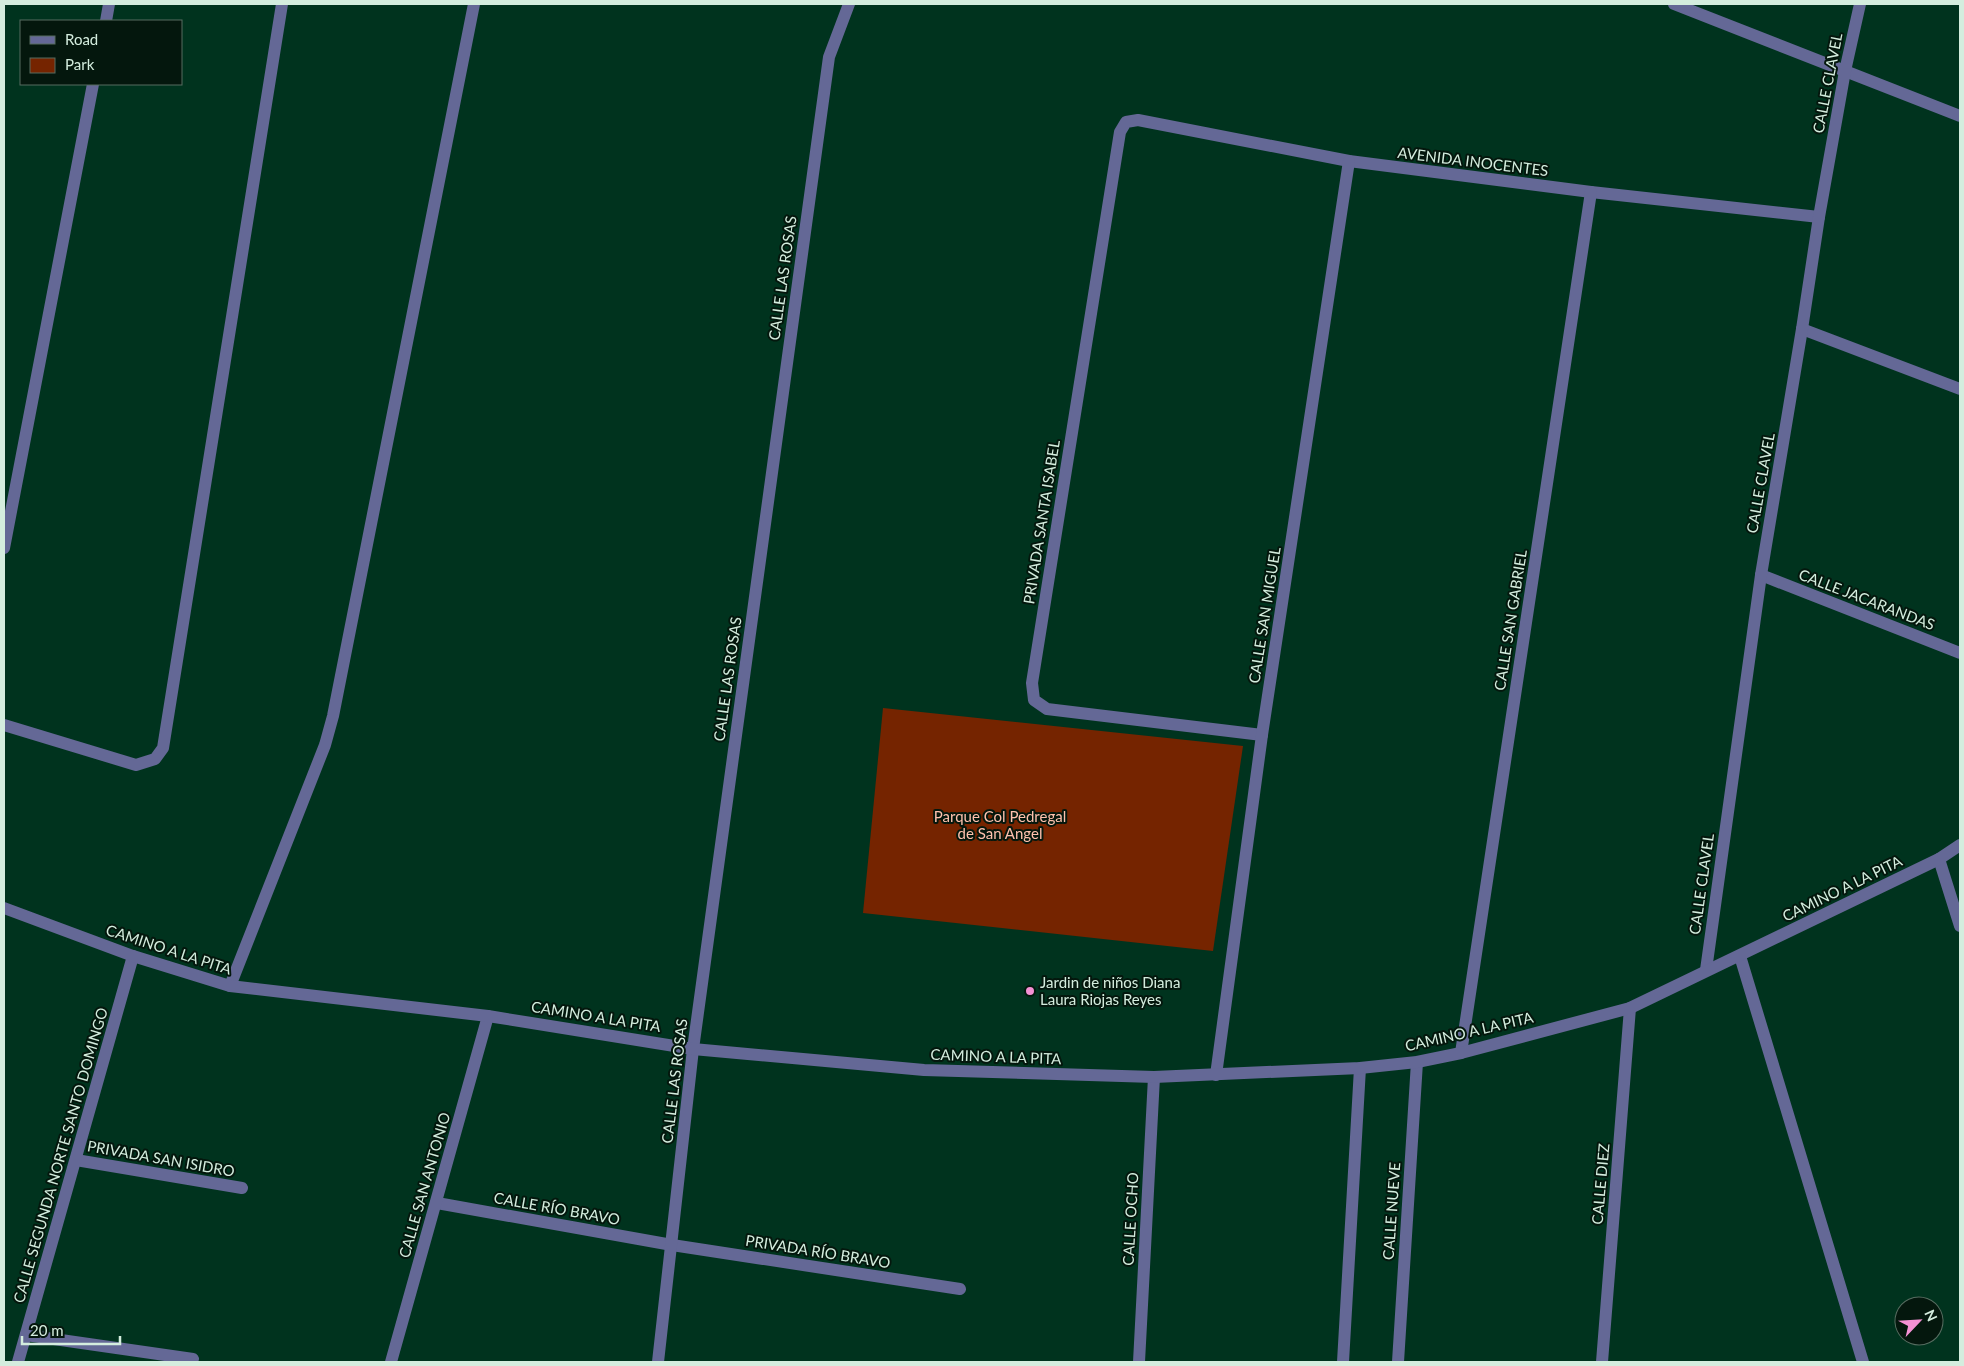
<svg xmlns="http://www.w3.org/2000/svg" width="1964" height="1366" font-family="Lato,sans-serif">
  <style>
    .green { fill: #752400 }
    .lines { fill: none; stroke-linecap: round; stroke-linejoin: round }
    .minor { stroke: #646896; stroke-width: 12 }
    .tertiary { stroke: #646896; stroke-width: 12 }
    .poi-dot { fill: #f491d4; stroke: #04170d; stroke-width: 2 }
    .labels { text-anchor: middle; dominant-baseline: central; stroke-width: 4; stroke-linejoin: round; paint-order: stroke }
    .street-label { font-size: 15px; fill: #d4edde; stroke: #04170d }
    .park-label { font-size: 15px; fill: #fec1ad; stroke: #04170d }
    .poi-label { font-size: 15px; fill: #d4edde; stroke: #04170d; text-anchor: start }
  </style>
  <rect width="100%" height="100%" fill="#00331e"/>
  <!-- green -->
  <polygon class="green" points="883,708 1243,746 1213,951 863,913"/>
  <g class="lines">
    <!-- minor -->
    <g class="minor">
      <polyline points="1674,4 1960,116"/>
      <polyline points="106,21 109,4"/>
      <polyline points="1802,329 1960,389"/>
      <polyline points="4,548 93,84"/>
      <polyline points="1761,575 1960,653"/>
      <polyline points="4,725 136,765 155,759 163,748 282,4"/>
      <polyline points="1262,735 1047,709 1034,700 1032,683 1120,132 1126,122 1138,120 1349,161 1591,192 1819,217"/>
      <polyline points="1939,859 1960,926"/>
      <polyline points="1740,956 1863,1362"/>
      <polyline points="1706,970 1761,575 1802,329 1819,217 1845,71 1860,4"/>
      <polyline points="230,986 325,745 333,716 474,4"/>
      <polyline points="1461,1053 1591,192"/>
      <polyline points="1216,1075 1262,735 1349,161"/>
      <polyline points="76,1160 242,1188"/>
      <polyline points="437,1203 672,1245 960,1289"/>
      <polyline points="26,1335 193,1359"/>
      <polyline points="18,1362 133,956"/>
      <polyline points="391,1362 488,1016"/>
      <polyline points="658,1362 693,1049 829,57 849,4"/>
      <polyline points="1139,1362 1154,1077"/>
      <polyline points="1343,1362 1360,1068"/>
      <polyline points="1398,1362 1417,1062"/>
      <polyline points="1602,1362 1630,1008"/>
    </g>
    <!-- tertiary -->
    <polyline class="tertiary" points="4,908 133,956 230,986 488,1016 693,1049 924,1070 1154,1077 1360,1068 1417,1062 1461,1053 1630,1008 1939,859 1960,845"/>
  </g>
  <!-- markers -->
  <circle class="poi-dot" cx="1030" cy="991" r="5"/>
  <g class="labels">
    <!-- street labels -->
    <g class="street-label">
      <text transform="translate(1827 83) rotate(-79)">CALLE CLAVEL</text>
      <text transform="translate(1473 161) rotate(7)">AVENIDA INOCENTES</text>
      <text transform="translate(782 278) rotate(-82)">CALLE LAS ROSAS</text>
      <text transform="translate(1760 483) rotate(-80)">CALLE CLAVEL</text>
      <text transform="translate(1041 522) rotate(-81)">PRIVADA SANTA ISABEL</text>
      <text transform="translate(1867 599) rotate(21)">CALLE JACARANDAS</text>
      <text transform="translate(1264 615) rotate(-81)">CALLE SAN MIGUEL</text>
      <text transform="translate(1510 620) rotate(-81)">CALLE SAN GABRIEL</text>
      <text transform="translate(727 679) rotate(-82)">CALLE LAS ROSAS</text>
      <text transform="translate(1701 884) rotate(-82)">CALLE CLAVEL</text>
      <text transform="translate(1842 888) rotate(-26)">CAMINO A LA PITA</text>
      <text transform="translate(169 949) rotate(18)">CAMINO A LA PITA</text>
      <text transform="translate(596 1016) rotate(9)">CAMINO A LA PITA</text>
      <text transform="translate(1469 1031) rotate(-13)">CAMINO A LA PITA</text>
      <text transform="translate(996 1056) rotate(2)">CAMINO A LA PITA</text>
      <text transform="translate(674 1081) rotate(-83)">CALLE LAS ROSAS</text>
      <text transform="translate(60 1155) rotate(-74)">CALLE SEGUNDA NORTE SANTO DOMINGO</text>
      <text transform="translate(161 1158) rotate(10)">PRIVADA SAN ISIDRO</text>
      <text transform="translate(1600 1184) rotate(-85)">CALLE DIEZ</text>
      <text transform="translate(424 1185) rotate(-74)">CALLE SAN ANTONIO</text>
      <text transform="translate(557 1208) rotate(10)">CALLE RÍO BRAVO</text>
      <text transform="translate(1391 1211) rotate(-86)">CALLE NUEVE</text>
      <text transform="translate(1130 1219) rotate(-87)">CALLE OCHO</text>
      <text transform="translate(818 1251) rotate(9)">PRIVADA RÍO BRAVO</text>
    </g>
    <!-- park labels -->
    <g class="park-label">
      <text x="1000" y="816">Parque Col Pedregal<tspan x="1000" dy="17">de San Angel</tspan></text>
    </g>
    <!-- poi labels -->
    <g class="poi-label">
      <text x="1040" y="982">Jardin de niños Diana<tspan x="1040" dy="17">Laura Riojas Reyes</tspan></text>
    </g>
  </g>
  <!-- border -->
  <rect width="1964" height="1366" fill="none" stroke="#d4edde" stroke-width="10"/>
  <!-- legend -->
  <rect x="20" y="20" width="162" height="65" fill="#04170d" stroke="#576d61"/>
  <rect x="30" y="36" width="25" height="8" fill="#646896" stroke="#576d61"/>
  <text x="65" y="45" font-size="15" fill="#d4edde">Road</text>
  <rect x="30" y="58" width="25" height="15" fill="#752400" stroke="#576d61"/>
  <text x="65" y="70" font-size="15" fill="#d4edde">Park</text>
  <!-- north arrow -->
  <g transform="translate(1919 1321) rotate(65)"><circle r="24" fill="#04170d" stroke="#576d61"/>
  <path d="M0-4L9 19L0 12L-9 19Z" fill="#f491d4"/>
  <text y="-8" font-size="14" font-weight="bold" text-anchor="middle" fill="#d4edde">N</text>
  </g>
  <!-- scale -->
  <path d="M22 1336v8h98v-8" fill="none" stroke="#d4edde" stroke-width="2.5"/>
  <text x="30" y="1336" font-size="15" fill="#d4edde" stroke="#04170d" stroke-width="4" paint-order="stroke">20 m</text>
</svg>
